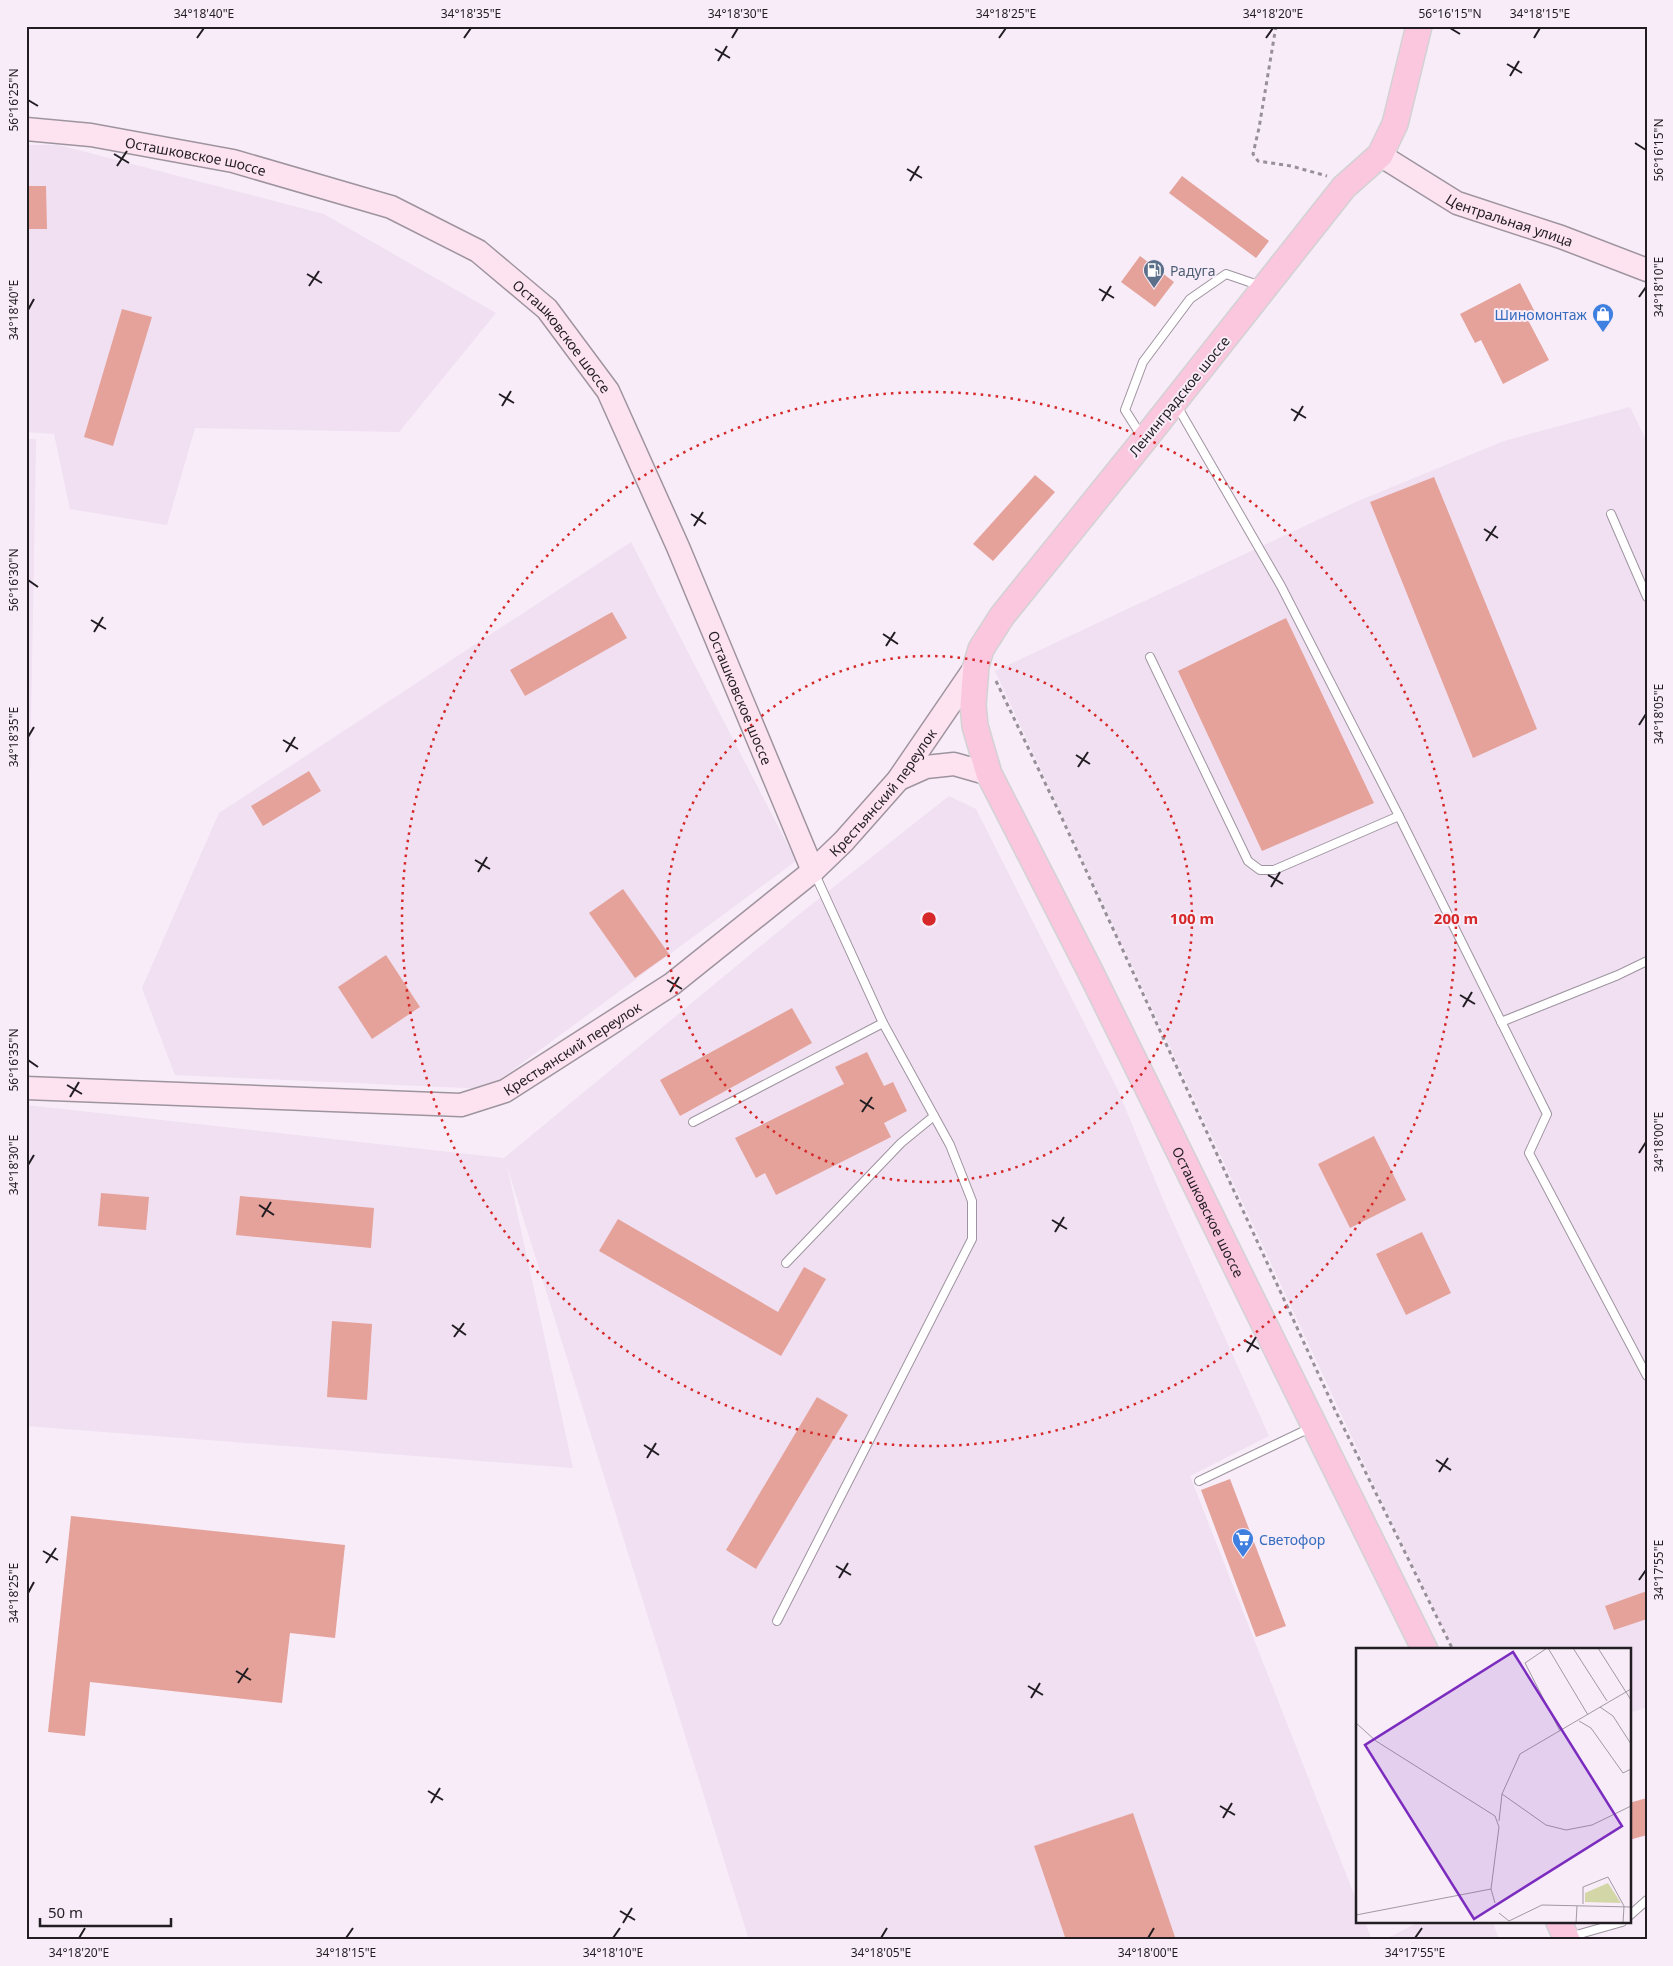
<svg xmlns="http://www.w3.org/2000/svg" width="1673" height="1966" font-family="'Noto Sans',sans-serif">
  <style>
    .built { fill: #f0e0f2 }
    .building { fill: #e4a29a }
    .lines { fill: none; stroke-linecap: round; stroke-linejoin: round }
    .lane-casing { stroke: #9e949f; stroke-width: 10 }
    .secondary-casing { stroke: #9e949f; stroke-width: 25 }
    .primary-casing { stroke: #d3d2d3; stroke-width: 28 }
    .path { stroke: #989099; stroke-width: 3; stroke-dasharray: 4 4; stroke-linecap: butt }
    .lane { stroke: #fff; stroke-width: 8 }
    .secondary { stroke: #fce3ef; stroke-width: 22 }
    .primary { stroke: #fac7df; stroke-width: 25 }
    .ticks { fill: none; stroke: #211d22; stroke-width: 2 }
    .ring { fill: none; stroke: #d62828; stroke-width: 2.5; stroke-dasharray: 2.5 5 }
    .labels { text-anchor: middle; dominant-baseline: central; stroke-width: 4; stroke-linejoin: round; paint-order: stroke }
    .street-label { font-size: 14px; fill: #211d22; stroke: #f7ecf8 }
    .service-label { font-size: 14px; fill: #4e5e75; stroke: #f7ecf8; text-anchor: start }
    .shop-label { font-size: 14px; fill: #366cbe; stroke: #f7ecf8; text-anchor: end }
    .inset-road { fill: none; stroke: #a199a2; stroke-width: 1 }
    .view { fill: #7b2cbf; fill-opacity: 0.15; stroke: #7b2cbf; stroke-width: 2.5 }
    .inset-edge { fill: none; stroke: #211d22; stroke-width: 2.5 }
    .centre { fill: #d62828; stroke: #f7ecf8; stroke-width: 2.5 }
    .ring-label { font-size: 15px; text-anchor: middle; font-weight: bold; fill: #d62828; stroke: #f7ecf8; stroke-width: 4; stroke-linejoin: round; paint-order: stroke }
    .neatline { fill: none; stroke: #211d22; stroke-width: 2 }
    .ticks-label { font-size: 12px; text-anchor: middle; fill: #211d22 }
  </style>
  <rect width="100%" height="100%" fill="#f7ecf8"/>
  <!-- built -->
  <g class="built">
    <polygon points="26,145 59,145 324,214 496,313 399,432 195,428 167,525 70,509 54,434 26,432"/>
    <polygon points="1630,407 1647,442 1647,1707 1629,1713 1629,1650 1474,1650 1453,1647 1378,1493 995,671 1358,501 1504,441"/>
    <polygon points="26,439 36,439 26,1000"/>
    <polygon points="631,542 796,861 487,1089 175,1075 142,988 219,813"/>
    <polygon points="949,796 976,809 1117,1088 1164,1202 1269,1436 1190,1476 1357,1902 1357,1922 1365,1922 1372,1940 749,1940 507,1166 573,1468 26,1426 26,1105 504,1158 802,912"/>
    <polygon points="1419,1922 1493,1922 1499,1940 1384,1940"/>
  </g>
  <!-- building -->
  <g class="building">
    <polygon points="1182,176 1269,241 1256,258 1169,193"/>
    <polygon points="26,186 46,186 47,229 26,229"/>
    <polygon points="1140,256 1174,282 1155,307 1121,282"/>
    <polygon points="1520,283 1537,316 1528,320 1549,360 1503,384 1481,340 1475,343 1460,314"/>
    <polygon points="122,309 152,317 113,446 84,437"/>
    <polygon points="1035,475 1055,492 993,561 973,544"/>
    <polygon points="1434,477 1537,729 1473,758 1370,502"/>
    <polygon points="612,612 627,638 525,696 510,670"/>
    <polygon points="1286,618 1374,803 1262,851 1178,671"/>
    <polygon points="309,771 321,791 263,826 251,806"/>
    <polygon points="623,889 669,954 635,978 589,913"/>
    <polygon points="386,955 420,1007 372,1039 338,987"/>
    <polygon points="792,1008 812,1043 680,1116 660,1080"/>
    <polygon points="867,1052 884,1086 893,1082 907,1111 884,1123 891,1137 776,1195 765,1173 756,1178 735,1138 844,1084 835,1067"/>
    <polygon points="1374,1136 1406,1200 1350,1228 1318,1164"/>
    <polygon points="101,1193 149,1197 146,1230 98,1226"/>
    <polygon points="240,1196 374,1208 371,1248 236,1235"/>
    <polygon points="618,1219 778,1312 804,1267 826,1279 781,1356 599,1251"/>
    <polygon points="1422,1232 1451,1293 1406,1315 1376,1254"/>
    <polygon points="332,1321 372,1324 367,1400 327,1397"/>
    <polygon points="817,1397 848,1415 756,1569 726,1550"/>
    <polygon points="1230,1479 1286,1626 1256,1637 1201,1490"/>
    <polygon points="71,1516 345,1545 335,1638 290,1633 282,1703 90,1682 85,1736 48,1732"/>
    <polygon points="1647,1591 1647,1619 1614,1630 1605,1606"/>
    <polygon points="1647,1798 1647,1835 1629,1840 1629,1803"/>
    <polygon points="1133,1813 1176,1940 1066,1940 1034,1846"/>
  </g>
  <g class="lines">
    <!-- lane casing -->
    <g class="lane-casing">
      <g id="lane">
        <polyline points="1177,406 1281,586 1399,816 1547,1114 1529,1153 1647,1376"/>
        <polyline points="1142,437 1125,410 1143,362 1190,299 1226,274 1261,286"/>
        <polyline points="1611,514 1647,597"/>
        <polyline points="1150,657 1248,861 1260,870 1274,870 1399,816"/>
        <polyline points="1501,1022 1618,975 1647,961"/>
        <polyline points="693,1122 883,1023"/>
        <polyline points="786,1263 901,1143 934,1116"/>
        <polyline points="1199,1481 1310,1428"/>
        <polyline points="777,1621 972,1239 972,1201 950,1145 883,1023 814,872"/>
        <polyline points="1629,1916 1647,1900"/>
        <polyline points="1569,1937 1622,1922"/>
      </g>
    </g>
    <!-- secondary casing -->
    <g class="secondary-casing">
      <g id="secondary">
        <path id="s1" d="M26,129L91,135L233,161L391,207L478,251L547,309L608,391L678,547L813,871"/>
        <path id="s2" d="M1380,155L1457,203L1561,237L1647,270"/>
        <polyline points="899,779 926,767 954,764 989,774"/>
        <path id="s3" d="M26,1088L461,1105L505,1091L672,984L813,871L844,841L898,780L976,666"/>
      </g>
    </g>
    <!-- primary casing -->
    <g class="primary-casing">
      <g id="primary">
        <path id="s4" d="M1419,26L1395,124L1380,155L1344,187L1144,440L1002,616L981,649L976,666L973,705L975,726L989,774L1090,971L1425,1650"/>
        <polyline points="1559,1922 1567,1940"/>
      </g>
    </g>
    <!-- path -->
    <g class="path">
      <polyline points="1276,26 1259,128 1253,154 1258,161 1291,166 1327,176"/>
      <polyline points="996,681 1060,814 1335,1410 1453,1650"/>
    </g>
    <!-- lane -->
    <use href="#lane" class="lane"/>
    <!-- secondary -->
    <use href="#secondary" class="secondary"/>
    <!-- primary -->
    <use href="#primary" class="primary"/>
  </g>
  <!-- ticks -->
  <path class="ticks" d="M1450,28L1460,34M197,38L204,28M464,38L471,28M732,38L738,28M999,38L1006,28M1266,38L1273,28M1534,38L1540,28M715,49L730,58M718,61L727,46M1507,64L1522,73M1510,76L1519,61M28,100L38,106M1635,143L1646,150M114,154L129,163M117,166L127,151M907,169L922,178M910,181L919,166M307,274L322,283M309,286L319,271M1099,289L1114,298M1639,297L1646,287M1102,301L1111,286M28,310L34,299M499,394L514,403M502,406L511,391M1291,409L1306,418M1294,421L1303,406M691,514L706,524M694,526L703,512M1484,529L1498,538M1486,541L1496,526M28,580L38,587M91,620L106,629M94,632L103,617M883,634L898,644M886,646L895,632M1639,725L1646,714M28,737L34,727M283,740L298,749M286,752L295,737M1076,755L1090,764M1078,767L1088,752M475,860L490,869M478,872L487,857M1268,875L1283,884M1271,887L1280,872M667,980L682,989M670,992L679,977M1460,995L1475,1004M1463,1007L1472,992M28,1060L38,1067M67,1085L82,1094M70,1097L79,1082M860,1100L874,1109M862,1112L872,1097M1639,1153L1646,1142M28,1165L34,1155M259,1205L274,1215M262,1217L271,1202M1052,1220L1067,1229M1055,1232L1064,1217M452,1325L466,1335M454,1337L464,1323M1244,1340L1259,1349M1247,1352L1256,1337M644,1445L659,1455M647,1458L656,1443M1436,1460L1451,1470M1439,1472L1448,1458M43,1551L58,1560M46,1563L56,1548M836,1566L851,1575M839,1578L848,1563M1639,1580L1646,1570M28,1593L34,1582M236,1671L251,1680M238,1683L248,1668M1028,1686L1043,1695M1031,1698L1040,1683M428,1791L443,1800M431,1803L440,1788M1220,1806L1235,1815M1223,1818L1232,1803M620,1911L635,1920M623,1923L632,1908M79,1938L85,1928M346,1938L353,1928M613,1938L620,1928M881,1938L887,1928M1148,1938L1154,1928M1415,1938L1422,1928"/>
  <!-- distance rings -->
  <g class="ring">
    <circle cx="929" cy="919" r="263"/>
    <circle cx="929" cy="919" r="527"/>
  </g>
  <!-- icons -->
  <defs>
    <g id="fuel-pin" transform="scale(1.125)"><path d="M0 17L-7.5 6A9.5 9.5 0 1 1 7.5 6Z" fill="#5c6f8a" stroke="#f7ecf8"/><path d="M-5.5-6h7V0h2V4h1.3V-2.5L3-4.5l.8-.8L6-3V5H2.5V1h-1V6h-7ZM-4.2-4.7v3.2H.2V-4.7Z" fill="#fff"/></g>
    <g id="shop-pin" transform="scale(1.125)"><path d="M0 17L-7.5 6A9.5 9.5 0 1 1 7.5 6Z" fill="#3f7fe0" stroke="#f7ecf8"/><path d="M-5-2.5h2.3a2.7 3.5 0 0 1 5.4 0H5L5.5 6h-11ZM-1.5-2.5h3a1.5 2.3 0 0 0-3 0Z" fill="#fff"/></g>
    <g id="supermarket-pin" transform="scale(1.125)"><path d="M0 17L-7.5 6A9.5 9.5 0 1 1 7.5 6Z" fill="#3f7fe0" stroke="#f7ecf8"/><path d="M-6-5.5h2.5l.6 2H6L4.5 2H-2.5L-4.4-4H-6ZM-1.5 3.2a1.3 1.3 0 1 0 .1 0ZM3 3.2a1.3 1.3 0 1 0 .1 0Z" fill="#fff"/></g>
  </defs>
  <g fill-rule="evenodd">
    <use href="#fuel-pin" x="1154" y="270"/>
    <use href="#shop-pin" x="1603" y="314"/>
    <use href="#supermarket-pin" x="1243" y="1539"/>
  </g>
  <g class="labels">
    <!-- street labels -->
    <g class="street-label">
      <text stroke="none"><textPath href="#s1" startOffset="172">Осташковское шоссе</textPath></text>
      <text stroke="none"><textPath href="#s2" startOffset="146">Центральная улица</textPath></text>
      <text stroke="none"><textPath href="#s1" startOffset="592">Осташковское шоссе</textPath></text>
      <text transform="translate(1179 396) rotate(-51)">Ленинградское шоссе</text>
      <text stroke="none"><textPath href="#s1" startOffset="998">Осташковское шоссе</textPath></text>
      <text stroke="none"><textPath href="#s3" startOffset="966">Крестьянский переулок</textPath></text>
      <text stroke="none"><textPath href="#s3" startOffset="561">Крестьянский переулок</textPath></text>
      <text stroke="none"><textPath href="#s4" startOffset="1389">Осташковское шоссе</textPath></text>
    </g>
    <!-- service labels -->
    <g class="service-label">
      <text x="1170" y="270">Радуга</text>
    </g>
    <!-- shop labels -->
    <g class="shop-label">
      <text x="1587" y="314">Шиномонтаж</text>
      <text x="1259" y="1539" text-anchor="start">Светофор</text>
    </g>
  </g>
  <!-- overview -->
  <g transform="translate(1356 1648)">
    <rect width="275" height="275" fill="#f7ecf8"/>
    <path d="M252,235L265,255L229,254V245Z" fill="#d3d7a8"/>
    <path class="inset-road" d="M191,0L169,15L204,83M192,0L232,67M217,0L251,53M242,0L275,52M244,59L257,68L275,96M223,73L235,80L267,125L275,121M0,75L20,93L139,168L143,179L135,241L139,255M146,146L190,177L210,182L236,177L275,158M143,173L146,146L164,106L275,41M227,256V239L252,229L268,258L267,275M143,265L153,273L186,257L275,259M0,267L135,241M220,275L221,258"/>
    <path class="view" d="M157,4L266,178L118,271L9,97Z"/>
    <rect width="275" height="275" class="inset-edge"/>
  </g>
  <circle cx="929" cy="919" r="8" class="centre"/>
  <g class="ring-label">
    <text x="1192" y="924">100 m</text>
    <text x="1456" y="924">200 m</text>
  </g>
  <!-- border -->
  <rect width="1673" height="1966" fill="none" stroke="#f7ecf8" stroke-width="55"/>
  <!-- scale -->
  <path d="M40 1918v8h131v-8" fill="none" stroke="#211d22" stroke-width="2.5"/>
  <text x="48" y="1918" font-size="15" fill="#211d22" stroke="#f7ecf8" stroke-width="4" paint-order="stroke">50 m</text>
  <rect x="28" y="28" width="1618" height="1910" class="neatline"/>
  <g class="ticks-label">
    <text x="204" y="18">34°18'40"E</text>
    <text x="471" y="18">34°18'35"E</text>
    <text x="738" y="18">34°18'30"E</text>
    <text x="1006" y="18">34°18'25"E</text>
    <text x="1273" y="18">34°18'20"E</text>
    <text x="1450" y="18">56°16'15"N</text>
    <text x="1540" y="18">34°18'15"E</text>
    <text transform="translate(14 100) rotate(-90)" y="4">56°16'25"N</text>
    <text transform="translate(1659 150) rotate(-90)" y="4">56°16'15"N</text>
    <text transform="translate(1659 287) rotate(-90)" y="4">34°18'10"E</text>
    <text transform="translate(14 310) rotate(-90)" y="4">34°18'40"E</text>
    <text transform="translate(14 580) rotate(-90)" y="4">56°16'30"N</text>
    <text transform="translate(1659 714) rotate(-90)" y="4">34°18'05"E</text>
    <text transform="translate(14 737) rotate(-90)" y="4">34°18'35"E</text>
    <text transform="translate(14 1060) rotate(-90)" y="4">56°16'35"N</text>
    <text transform="translate(1659 1142) rotate(-90)" y="4">34°18'00"E</text>
    <text transform="translate(14 1165) rotate(-90)" y="4">34°18'30"E</text>
    <text transform="translate(1659 1570) rotate(-90)" y="4">34°17'55"E</text>
    <text transform="translate(14 1593) rotate(-90)" y="4">34°18'25"E</text>
    <text x="79" y="1957">34°18'20"E</text>
    <text x="346" y="1957">34°18'15"E</text>
    <text x="613" y="1957">34°18'10"E</text>
    <text x="881" y="1957">34°18'05"E</text>
    <text x="1148" y="1957">34°18'00"E</text>
    <text x="1415" y="1957">34°17'55"E</text>
  </g>
</svg>
